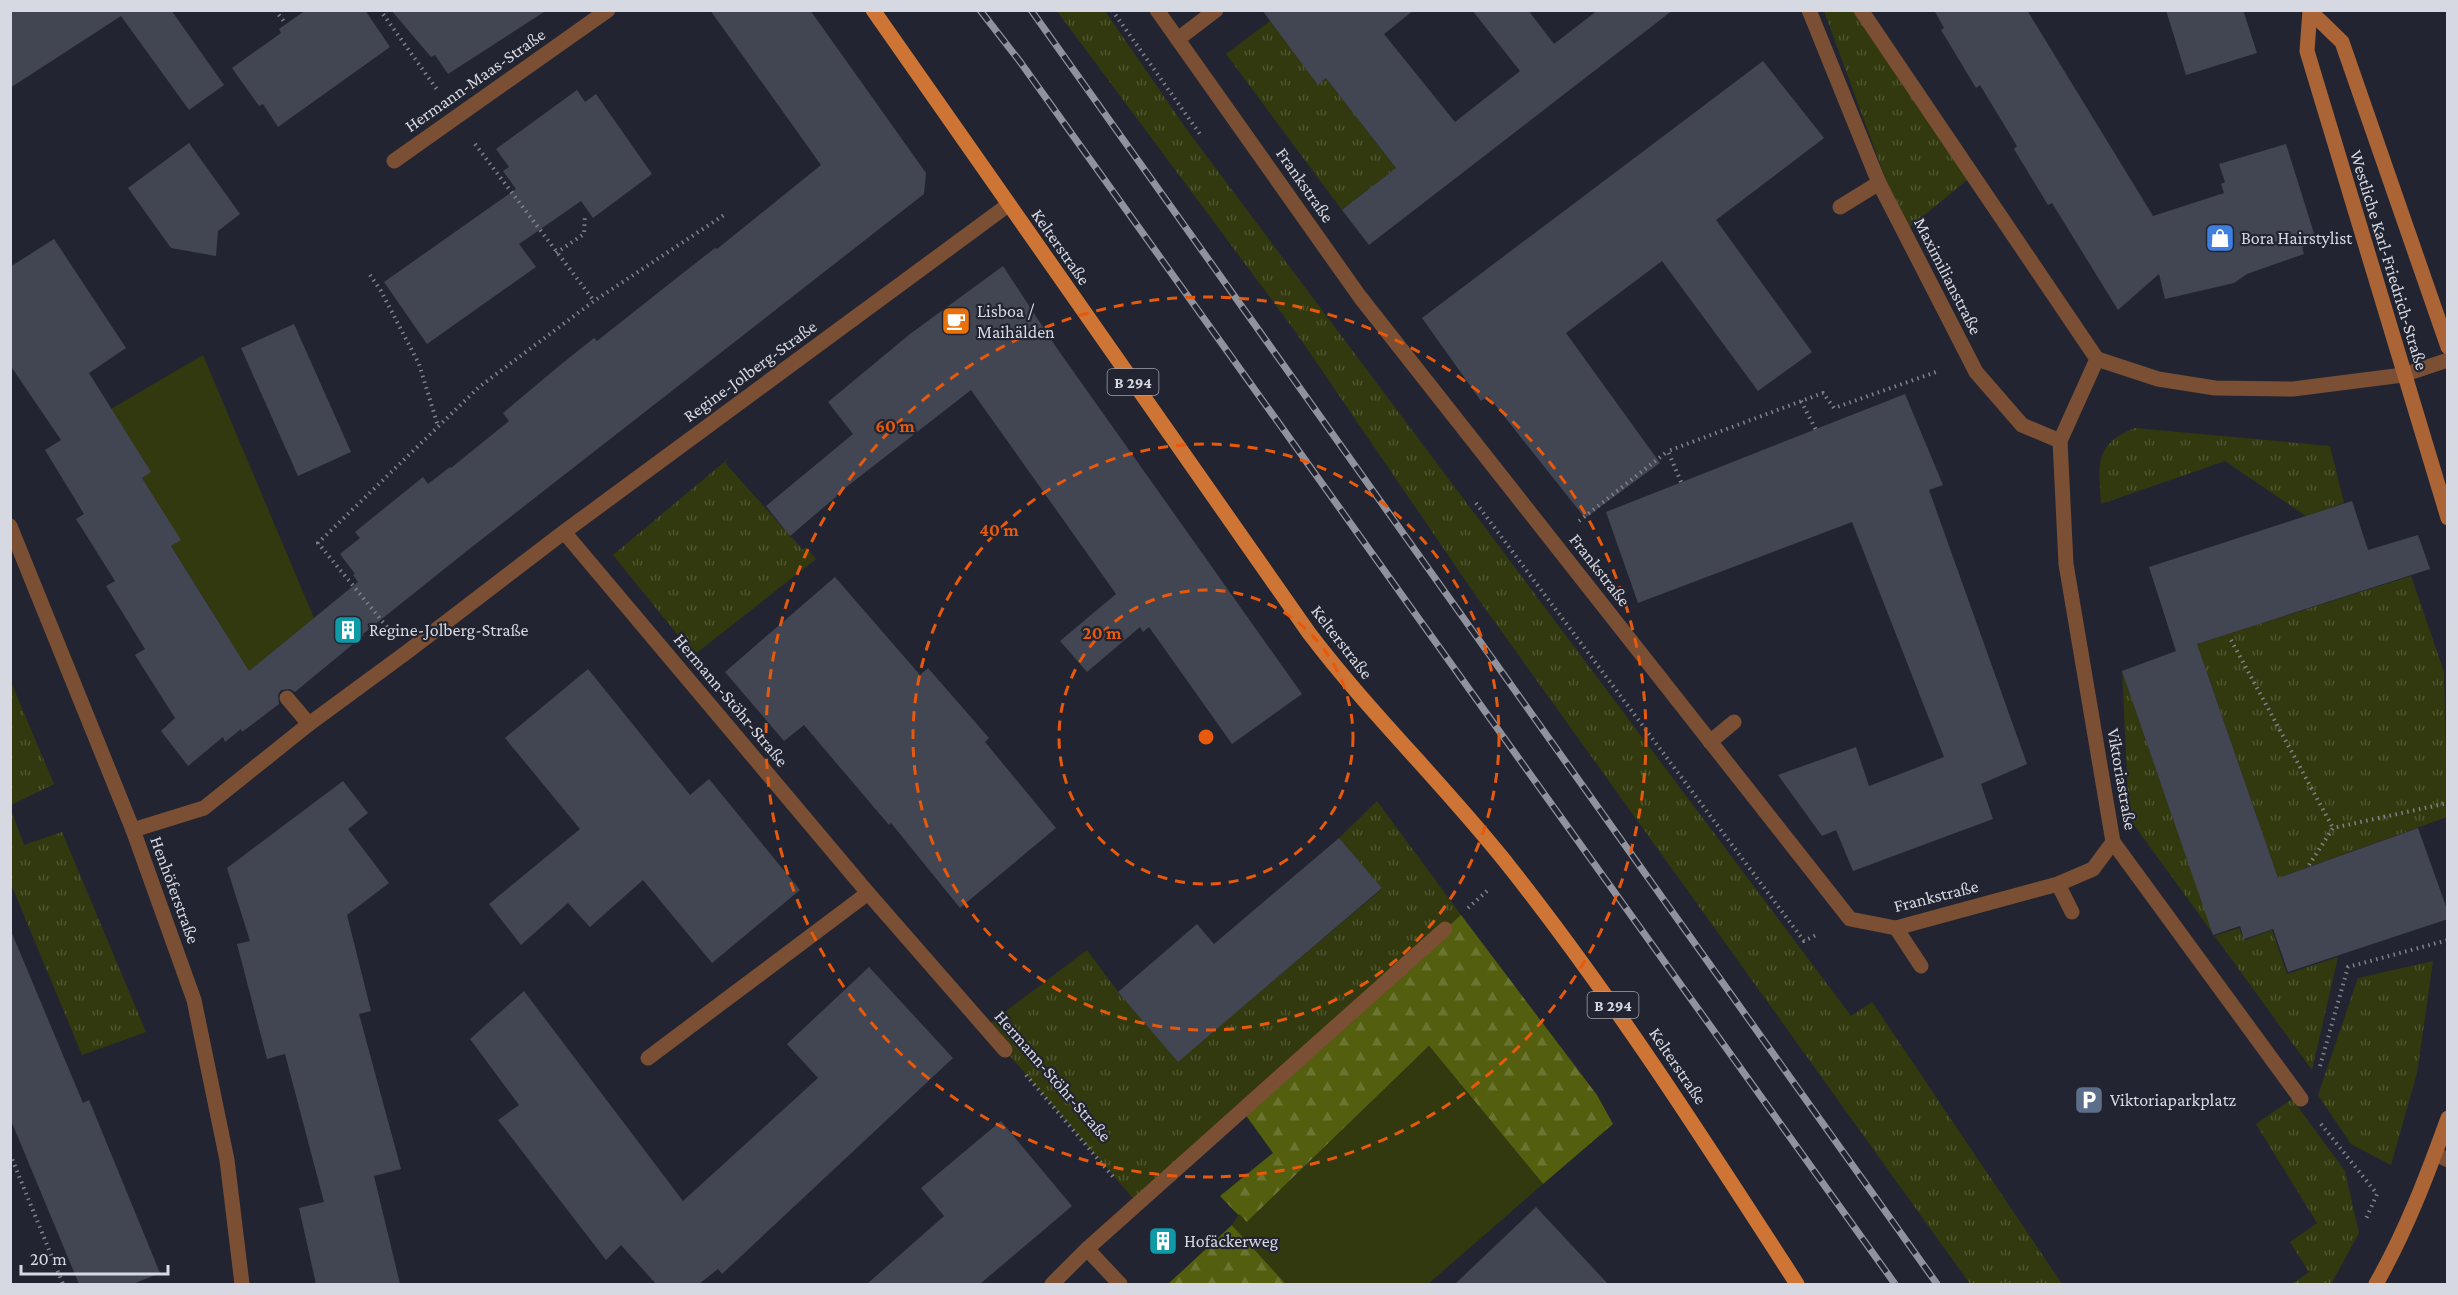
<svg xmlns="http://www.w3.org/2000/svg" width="2458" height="1295" font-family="'Crimson Pro',serif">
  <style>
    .grass { fill: url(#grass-tufts) }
    .forest { fill: url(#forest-firs) }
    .garden { fill: #32390e }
    .building { fill: #424653 }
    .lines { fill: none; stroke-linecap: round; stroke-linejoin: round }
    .path { stroke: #7f828c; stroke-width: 4; stroke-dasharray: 1.5 4.5; stroke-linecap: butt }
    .lane { stroke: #7b4f33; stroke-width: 15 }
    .street { stroke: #7b4f33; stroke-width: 15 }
    .secondary { stroke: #aa6435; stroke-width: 15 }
    .primary { stroke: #ce7434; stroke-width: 15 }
    .rail-casing { stroke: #90939d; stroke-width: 7 }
    .rail { stroke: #222531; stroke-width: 4.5; stroke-dasharray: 14; stroke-linecap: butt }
    .ring { fill: none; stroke: #e8590c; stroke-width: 3; stroke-dasharray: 10 8 }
    .labels { text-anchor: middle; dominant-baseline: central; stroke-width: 4.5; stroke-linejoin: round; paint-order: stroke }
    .shield { fill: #222531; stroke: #a0a3ac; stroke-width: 1.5 }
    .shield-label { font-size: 16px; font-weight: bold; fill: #d6d9e1 }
    .street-label { font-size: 18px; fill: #d6d9e1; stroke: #222531 }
    .poi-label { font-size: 18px; fill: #d6d9e1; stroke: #222531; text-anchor: start }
    .centre { fill: #e8590c; stroke: #222531; stroke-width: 3 }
    .ring-label { font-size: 18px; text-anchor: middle; font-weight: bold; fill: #e8590c; stroke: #222531; stroke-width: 4.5; stroke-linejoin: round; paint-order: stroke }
  </style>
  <defs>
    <pattern id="grass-tufts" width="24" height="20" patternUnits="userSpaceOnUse" patternTransform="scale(1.5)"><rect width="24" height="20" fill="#32390e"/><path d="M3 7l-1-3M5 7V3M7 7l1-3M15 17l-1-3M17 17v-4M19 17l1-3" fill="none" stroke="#4f5531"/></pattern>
    <pattern id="forest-firs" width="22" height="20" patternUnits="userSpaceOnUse" patternTransform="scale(1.5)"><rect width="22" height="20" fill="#535f0e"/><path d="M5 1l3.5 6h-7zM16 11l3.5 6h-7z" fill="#6b7531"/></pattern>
  </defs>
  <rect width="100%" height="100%" fill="#222531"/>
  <!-- grass -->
  <g class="grass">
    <polygon points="1057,11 1105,11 1187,130 1851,1016 1872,1002 2062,1284 1970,1284 1474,593 1295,331"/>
    <polygon points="1824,11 1860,11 1967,180 1910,227 1886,180"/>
    <polygon points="1270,21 1318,84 1326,78 1396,168 1342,210 1226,54"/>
    <path d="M2135,428L2330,446L2344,503L2306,516L2225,461L2101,504C2099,466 2093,444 2135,428Z"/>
    <polygon points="728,459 725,463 803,550 806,547 816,559 694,655 613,555"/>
    <polygon points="2411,576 2444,672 2447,817 2278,878 2197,644"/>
    <polygon points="2122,671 2214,936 2239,928 2245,940 2272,930 2287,974 2338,957 2312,1070 2129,818"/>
    <polygon points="10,680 54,784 11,805 10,805"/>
    <polygon points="1377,801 1461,915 1138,1204 985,1027 1087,950 1118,992 1178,1061 1382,889 1339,838"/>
    <polygon points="11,810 24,845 62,832 146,1032 82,1055 11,884"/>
    <polygon points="2433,961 2417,1073 2391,1165 2351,1144 2318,1095 2358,978"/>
    <polygon points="2292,1099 2345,1171 2359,1233 2331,1284 2292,1284 2309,1272 2290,1242 2317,1223 2256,1124"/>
  </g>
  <!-- forest -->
  <g class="forest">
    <polygon points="1461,915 1597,1095 1613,1124 1543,1184 1429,1046 1246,1223 1220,1196 1273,1153 1242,1110"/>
    <polygon points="1232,1225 1286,1284 1168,1284"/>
  </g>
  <!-- garden -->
  <g class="garden">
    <polygon points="203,355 314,618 241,678 210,608 171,546 180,540 142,478 111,409"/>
    <polygon points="1429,1046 1543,1184 1428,1284 1286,1284 1232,1225 1239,1214 1247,1222"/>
  </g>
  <!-- building -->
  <g class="building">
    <polygon points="10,10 171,10 224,85 189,110 121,16 10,88"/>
    <polygon points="306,10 365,10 390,47 278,127 263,104 259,106 232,68 281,33 279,29"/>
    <polygon points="391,10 547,10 448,74 435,55 431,57"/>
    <polygon points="710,10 810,10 926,173 924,194 468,550 363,634 364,635 295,692 290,689 281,690 278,695 279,704 242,732 241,729 225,742 223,737 188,766 161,731 175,718 135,655 145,649 106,586 115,581 76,519 84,514 45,450 61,440 10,365 10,267 54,239 126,348 89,373 151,472 142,478 181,540 171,546 249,671 358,582 353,575 355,574 340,554 360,538 355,532 423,477 428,484 450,467 451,468 509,421 503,413 559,366 594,338 597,341 683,273 715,248 717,249 821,165"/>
    <polygon points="1262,10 1414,10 1384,34 1455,122 1520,71 1472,10 1528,10 1554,44 1598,10 1673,10 1369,245 1342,210 1396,168 1326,78 1318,85"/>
    <polygon points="1934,10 2027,10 2153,216 2224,193 2221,184 2225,182 2219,164 2286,144 2317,243 2302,247 2304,254 2247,274 2234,283 2165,299 2159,274 2118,310 2052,203 2048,205 2014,149 2017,146 1980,85 1976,88 1941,30 1944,28"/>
    <polygon points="2166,10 2243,10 2257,53 2186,75"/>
    <polygon points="1763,61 1824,138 1716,220 1812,352 1758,391 1662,261 1566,333 1660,463 1585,518 1488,396 1481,401 1422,318"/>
    <polygon points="577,90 585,102 596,94 652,174 593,218 581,201 519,244 536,267 427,344 384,282 516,189 503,171 509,167 496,149"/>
    <polygon points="189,143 240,214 218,231 216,256 171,248 128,188"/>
    <polygon points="1003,266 1056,347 1302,694 1232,744 1149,627 1143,632 1140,627 1087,672 1060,641 1116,594 971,390 836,495 837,496 790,536 766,506 853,434 828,402 910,334"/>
    <polygon points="294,324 351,452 298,476 241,348"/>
    <polygon points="1905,394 1943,485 1929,490 2027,764 1981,784 1993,819 1853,871 1836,830 1822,836 1778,775 1856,747 1869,786 1944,757 1852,522 1638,603 1606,512"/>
    <polygon points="2352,501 2368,550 2418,535 2430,569 2197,644 2278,878 2418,828 2448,912 2448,919 2288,972 2273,929 2244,939 2240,926 2213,935 2122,671 2176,651 2149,567"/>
    <polygon points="835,577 920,675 928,668 989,738 985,742 1056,828 960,908 891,823 889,825 804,725 784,741 725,672"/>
    <polygon points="588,669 690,795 709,779 800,890 712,963 643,880 590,927 568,903 521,945 489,904 580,829 505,738"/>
    <polygon points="343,781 368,813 348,829 389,883 347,915 371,1011 359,1014 401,1169 374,1176 400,1284 316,1284 299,1208 324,1202 285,1054 267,1059 237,944 250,941 227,868"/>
    <polygon points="1339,838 1382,888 1178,1062 1118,992 1197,924 1214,944"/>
    <polygon points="11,931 83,1103 89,1100 160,1273 133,1284 79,1284 10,1118"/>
    <polygon points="869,967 953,1058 722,1274 718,1269 699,1284 656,1284 621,1245 606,1260 498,1120 519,1105 470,1039 524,991 683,1201 818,1078 787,1044"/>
    <polygon points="1001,1121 1072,1206 980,1284 867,1284 944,1216 921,1188"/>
    <polygon points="1536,1207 1608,1284 1455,1284"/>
  </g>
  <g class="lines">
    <!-- path -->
    <g class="path">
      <polyline points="275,10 286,24"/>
      <polyline points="387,10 383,14 438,91"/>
      <polyline points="1112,10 1202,137"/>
      <polyline points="475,144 594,301"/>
      <polyline points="556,253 584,234 585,214"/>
      <polyline points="370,275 381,291 419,364 438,426"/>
      <polyline points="1801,401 1816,430"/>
      <polyline points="1681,482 1668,451 1823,393 1834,408 1939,371"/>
      <polyline points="1476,503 1804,941 1818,934"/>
      <polyline points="1579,521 1668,451"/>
      <polyline points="387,627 318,543 479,387 594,301 724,215"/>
      <polyline points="2231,640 2333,828"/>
      <polyline points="2309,865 2333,828 2448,803"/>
      <polyline points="1468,908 1487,891"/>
      <polyline points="2320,1066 2348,967 2448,940"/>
      <polyline points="1026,1075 1115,1179"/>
      <polyline points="2321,1124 2377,1194 2365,1221"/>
      <polyline points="10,1154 63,1284"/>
    </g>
    <!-- lane -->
    <g class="lane">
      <polyline points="1840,207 1879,183"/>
      <polyline points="287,698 309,724"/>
      <polyline points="1710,742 1734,722"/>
      <polyline points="2058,884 2072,912"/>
      <polyline points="1896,928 1921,966"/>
    </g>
    <!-- street -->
    <g class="street">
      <polyline points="1157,10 1360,297 1850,919 1896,928 2058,884 2093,869 2113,842"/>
      <polyline points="1809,10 1879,183 1976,372 2022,425 2060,441"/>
      <polyline points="1861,10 2097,359 2060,441 2066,564 2113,842 2301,1099"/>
      <polyline points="1178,39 1216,10"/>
      <polyline points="394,161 608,10"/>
      <polyline points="2097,359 2158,379 2215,388 2293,389 2403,375 2448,360"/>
      <polyline points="10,526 133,830 194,1000 227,1160 242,1284"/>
      <polyline points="564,532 868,893 1005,1050"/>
      <polyline points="133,830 204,808 309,724 407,652 564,532 1008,205"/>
      <polyline points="648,1058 868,893"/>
      <polyline points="2435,1154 2448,1160"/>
      <polyline points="1087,1249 1120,1284"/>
      <polyline points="1052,1284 1087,1249 1445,929"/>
    </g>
    <!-- secondary -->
    <g class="secondary">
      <polyline points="2310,10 2307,51 2448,518"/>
      <polyline points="2311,12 2342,42 2448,347"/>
      <path d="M2376,1284C2406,1231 2427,1176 2448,1118"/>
    </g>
    <!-- primary -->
    <path class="primary" d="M873,10L1309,633C1372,716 1448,788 1512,870C1616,1002 1706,1143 1797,1284"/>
    <!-- rail casing -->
    <g class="rail-casing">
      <g id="rail">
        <polyline points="980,10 1021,63 1895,1284"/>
        <polyline points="1031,10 1937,1284"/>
      </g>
    </g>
    <!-- rail -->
    <use href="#rail" class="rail"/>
  </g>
  <!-- distance rings -->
  <g class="ring">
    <circle cx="1206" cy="737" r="147"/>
    <circle cx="1206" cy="737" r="293"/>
    <circle cx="1206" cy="737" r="440"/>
  </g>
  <!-- icons -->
  <defs>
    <g id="shop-square" transform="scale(1.5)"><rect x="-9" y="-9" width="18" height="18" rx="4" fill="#3f7fe0" stroke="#222531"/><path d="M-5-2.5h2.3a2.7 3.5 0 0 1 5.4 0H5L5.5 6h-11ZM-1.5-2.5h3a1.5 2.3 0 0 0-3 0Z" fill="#fff"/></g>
    <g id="cafe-square" transform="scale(1.5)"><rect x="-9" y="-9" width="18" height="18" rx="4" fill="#e8710a" stroke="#222531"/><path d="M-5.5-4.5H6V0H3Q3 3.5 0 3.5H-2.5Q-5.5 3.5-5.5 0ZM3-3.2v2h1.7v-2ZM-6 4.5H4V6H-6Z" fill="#fff"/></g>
    <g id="building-square" transform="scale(1.5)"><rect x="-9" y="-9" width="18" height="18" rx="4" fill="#0f9aa8" stroke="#222531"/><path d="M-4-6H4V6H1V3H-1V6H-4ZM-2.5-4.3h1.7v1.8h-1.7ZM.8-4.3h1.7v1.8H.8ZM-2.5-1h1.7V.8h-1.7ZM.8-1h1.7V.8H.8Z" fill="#fff"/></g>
    <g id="parking-square" transform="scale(1.5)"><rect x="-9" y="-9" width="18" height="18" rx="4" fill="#5c6f8a" stroke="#222531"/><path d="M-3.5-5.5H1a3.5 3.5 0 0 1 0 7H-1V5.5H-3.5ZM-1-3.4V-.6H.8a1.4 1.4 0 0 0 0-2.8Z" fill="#fff"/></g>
  </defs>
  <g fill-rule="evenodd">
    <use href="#shop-square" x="2220" y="238"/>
    <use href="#cafe-square" x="956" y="321"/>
    <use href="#building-square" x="348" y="630"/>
    <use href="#parking-square" x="2089" y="1100"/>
    <use href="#building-square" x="1163" y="1241"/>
  </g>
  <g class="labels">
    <!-- shield labels -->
    <g class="shield">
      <rect x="1107.5" y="369" width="51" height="26" rx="4.5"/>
      <rect x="1587.5" y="992" width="51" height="26" rx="4.5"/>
    </g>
    <g class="shield-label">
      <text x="1133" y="382">B 294</text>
      <text x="1613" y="1005">B 294</text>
    </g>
    <!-- street labels -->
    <g class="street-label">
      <text transform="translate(475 80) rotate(-35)">Hermann-Maas-Straße</text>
      <text transform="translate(1305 185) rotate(55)">Frankstraße</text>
      <text transform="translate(1061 247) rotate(55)">Kelterstraße</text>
      <text transform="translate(2389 260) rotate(73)">Westliche Karl-Friedrich-Straße</text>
      <text transform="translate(1948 276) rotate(63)">Maximilianstraße</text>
      <text transform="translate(750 371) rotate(-36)">Regine-Jolberg-Straße</text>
      <text transform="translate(1600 570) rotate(52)">Frankstraße</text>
      <text transform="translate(1342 642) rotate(52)">Kelterstraße</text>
      <text transform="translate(731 700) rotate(50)">Hermann-Stöhr-Straße</text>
      <text transform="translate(2122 779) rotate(80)">Viktoriastraße</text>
      <text transform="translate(175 890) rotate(70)">Henhöferstraße</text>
      <text transform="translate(1936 896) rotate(-14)">Frankstraße</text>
      <text transform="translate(1678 1066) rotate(56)">Kelterstraße</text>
      <text transform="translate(1053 1076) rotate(49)">Hermann-Stöhr-Straße</text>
    </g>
    <!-- poi labels -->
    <g class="poi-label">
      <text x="2241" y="238">Bora Hairstylist</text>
      <text x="977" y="311">Lisboa /<tspan x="977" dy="21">Maihälden</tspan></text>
      <text x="369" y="630">Regine-Jolberg-Straße</text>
      <text x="2110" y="1100">Viktoriaparkplatz</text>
      <text x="1184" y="1241">Hofäckerweg</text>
    </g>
  </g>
  <circle cx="1206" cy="737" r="9" class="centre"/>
  <g class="ring-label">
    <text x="895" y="432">60 m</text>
    <text x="999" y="536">40 m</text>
    <text x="1102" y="639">20 m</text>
  </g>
  <!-- border -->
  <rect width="2458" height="1295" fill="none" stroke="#d6d9e1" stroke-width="24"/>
  <!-- scale -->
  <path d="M21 1265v9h147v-9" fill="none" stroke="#d6d9e1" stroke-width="3"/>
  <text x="30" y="1265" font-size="18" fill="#d6d9e1" stroke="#222531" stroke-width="4.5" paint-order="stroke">20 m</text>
</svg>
